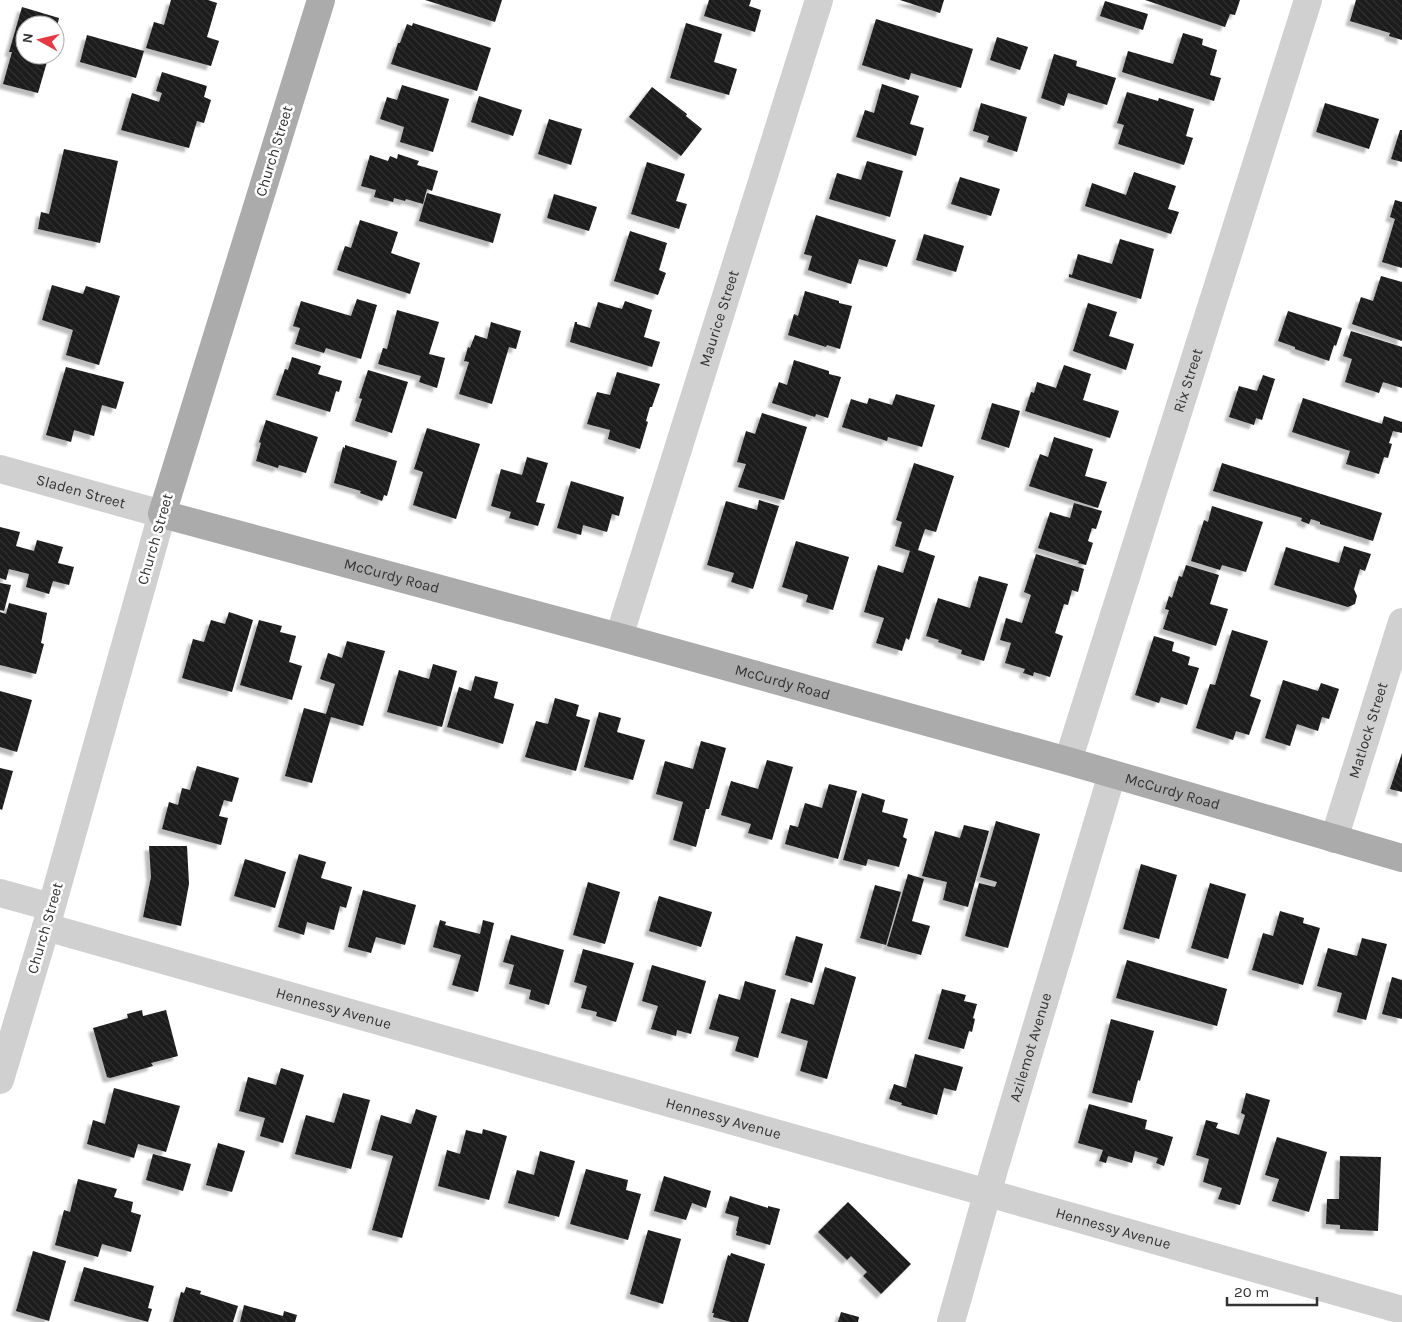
<svg xmlns="http://www.w3.org/2000/svg" width="1402" height="1322" font-family="Karla,sans-serif">
  <style>
    .building { fill: url(#building-back-hatch); filter: url(#shadow) }
    .lines { fill: none; stroke-linecap: round; stroke-linejoin: round }
    .minor { stroke: #d0d0d0; stroke-width: 28 }
    .major { stroke: #ababab; stroke-width: 28 }
    .labels { text-anchor: middle; dominant-baseline: central; stroke-width: 5; stroke-linejoin: round; paint-order: stroke }
    .street-label { font-size: 15px; fill: #333; stroke: #fff }
  </style>
  <defs>
    <pattern id="building-back-hatch" width="6" height="6" patternUnits="userSpaceOnUse" patternTransform="scale(1.25)"><rect width="6" height="6" fill="#1a1a1a"/><path d="M-1 5l2 2M0 0l6 6M5-1l2 2" fill="none" stroke="#333"/></pattern>
    <filter id="shadow"><feDropShadow dx="-4.5" dy="4.5" stdDeviation="1" flood-color="#0004"/></filter>
  </defs>
  <rect width="100%" height="100%" fill="#fff"/>
  <!-- building -->
  <g class="building">
    <polygon points="171,0 208,0 217,3 207,37 219,41 211,66 146,48 154,22 164,25"/>
    <polygon points="425,0 502,0 495,22"/>
    <polygon points="709,0 751,0 749,6 761,10 755,32 704,16"/>
    <polygon points="900,0 944,0 940,13"/>
    <polygon points="1145,0 1240,0 1235,15 1230,14 1225,27"/>
    <polygon points="1356,0 1402,0 1402,40 1389,36 1390,33 1350,21"/>
    <polygon points="1105,1 1148,14 1143,30 1100,16"/>
    <polygon points="22,7 59,18 56,31 55,25 25,25 25,55 49,55 38,93 3,84 12,52 9,52"/>
    <polygon points="876,19 973,49 961,88 911,73 909,80 862,65"/>
    <polygon points="413,23 491,48 477,91 391,64 398,43 400,43 407,24 412,26"/>
    <polygon points="686,23 722,34 714,62 737,69 729,95 670,78"/>
    <polygon points="1183,33 1203,39 1202,45 1217,50 1210,75 1221,78 1214,101 1122,72 1128,51 1173,64"/>
    <polygon points="87,35 144,51 136,78 80,62"/>
    <polygon points="997,37 1028,47 1020,70 990,60"/>
    <polygon points="1054,54 1077,61 1076,66 1116,78 1107,105 1068,93 1064,106 1041,98"/>
    <polygon points="162,72 207,86 204,97 211,100 204,123 197,121 189,148 121,130 132,93 159,102 162,93 156,91"/>
    <polygon points="882,84 919,96 910,124 924,128 916,156 856,137 865,110 874,113"/>
    <polygon points="402,85 449,99 433,152 400,142 404,127 380,119 387,97 397,100"/>
    <polygon points="652,87 687,114 686,116 702,129 681,156 629,117"/>
    <polygon points="1127,92 1158,101 1159,98 1194,109 1186,136 1193,138 1184,165 1118,144 1124,125 1117,123"/>
    <polygon points="479,96 522,110 513,136 471,122"/>
    <polygon points="981,103 1027,117 1017,152 987,142 989,136 973,131"/>
    <polygon points="1325,103 1379,119 1369,149 1316,132"/>
    <polygon points="549,119 582,129 571,165 538,154"/>
    <polygon points="1400,130 1402,130 1402,162 1391,159"/>
    <polygon points="64,149 118,161 100,243 38,229 41,212 49,214"/>
    <polygon points="398,154 419,161 417,165 438,171 432,191 427,189 423,204 406,199 405,201 394,198 393,202 374,197 376,190 361,186 370,155 388,161 390,156 397,159"/>
    <polygon points="867,161 903,171 890,217 829,199 837,173 861,180"/>
    <polygon points="647,162 685,174 676,201 687,204 679,229 631,214"/>
    <polygon points="1134,172 1176,186 1168,209 1179,212 1171,234 1085,206 1092,183 1126,195"/>
    <polygon points="960,177 1000,189 991,216 951,204"/>
    <polygon points="427,193 501,214 493,243 419,221"/>
    <polygon points="554,194 597,207 589,231 547,218"/>
    <polygon points="1395,200 1402,202 1402,268 1382,262 1395,219 1390,217"/>
    <polygon points="816,215 896,240 887,267 859,259 851,284 808,270 812,256 804,254"/>
    <polygon points="360,220 398,232 391,253 420,263 410,294 337,270 345,246 351,248"/>
    <polygon points="630,231 667,243 659,270 666,273 658,295 614,281"/>
    <polygon points="924,234 964,246 956,272 916,260"/>
    <polygon points="1120,239 1154,249 1141,299 1069,277 1069,274 1072,275 1078,254 1112,264"/>
    <polygon points="1381,276 1402,282 1402,341 1352,324 1361,297 1373,301"/>
    <polygon points="52,285 83,294 86,286 120,296 99,365 66,355 73,330 42,320"/>
    <polygon points="805,291 839,301 839,303 852,306 840,349 827,345 826,347 788,335 794,314 798,316"/>
    <polygon points="357,299 377,305 361,359 326,348 324,353 295,344 300,328 293,326 301,301 351,316"/>
    <polygon points="625,301 652,310 644,337 660,342 652,367 570,342 575,322 577,322 577,324 590,328 598,302 622,309"/>
    <polygon points="1088,303 1117,312 1109,336 1134,344 1126,370 1073,351"/>
    <polygon points="397,310 439,322 429,354 445,358 437,388 419,382 421,376 378,364 383,348 387,349"/>
    <polygon points="1288,311 1342,328 1336,346 1334,345 1329,361 1295,349 1295,347 1278,341"/>
    <polygon points="491,322 521,331 516,349 509,347 492,404 459,394 469,362 464,361 468,347 470,348 475,335 487,339"/>
    <polygon points="1351,331 1402,347 1402,388 1383,382 1379,393 1345,382 1352,359 1343,356"/>
    <polygon points="292,357 321,366 318,374 342,381 339,392 336,391 330,412 276,395 285,369 288,370"/>
    <polygon points="794,360 829,371 829,374 841,377 828,418 816,414 815,417 772,403 779,382 787,385"/>
    <polygon points="1064,365 1091,374 1083,400 1119,411 1110,438 1025,411 1031,392 1034,393 1037,382 1056,388"/>
    <polygon points="66,367 124,382 116,409 102,405 94,436 74,430 71,442 46,435"/>
    <polygon points="368,370 408,382 392,433 355,421 362,399 359,398"/>
    <polygon points="617,372 660,384 652,407 650,407 646,421 648,422 640,449 608,439 610,430 587,424 597,392 610,395"/>
    <polygon points="1263,375 1275,379 1262,420 1256,418 1254,425 1229,417 1239,386 1257,391"/>
    <polygon points="896,394 935,405 922,447 888,437 887,441 842,427 851,399 867,404 869,398 892,405"/>
    <polygon points="1303,398 1382,424 1384,416 1402,422 1402,433 1393,431 1389,443 1392,444 1388,458 1384,457 1379,474 1346,464 1350,451 1292,432"/>
    <polygon points="992,403 1020,411 1009,448 981,439"/>
    <polygon points="762,413 807,427 784,500 738,487 746,464 737,462 746,431 755,434"/>
    <polygon points="266,420 318,437 306,473 279,465 278,468 256,461 261,443 259,442"/>
    <polygon points="427,428 480,444 456,519 413,505 423,472 414,469"/>
    <polygon points="1054,437 1093,449 1085,476 1107,482 1098,508 1029,486 1040,454 1048,457"/>
    <polygon points="345,445 397,461 387,496 384,495 382,501 360,493 361,491 334,483 343,447 345,448"/>
    <polygon points="527,457 548,463 536,502 545,504 538,526 509,518 511,512 491,506 501,469 522,475"/>
    <polygon points="914,463 954,476 936,532 925,529 918,550 935,556 909,640 906,638 902,651 876,643 884,618 864,612 878,565 903,573 910,551 895,546 902,522 896,520"/>
    <polygon points="1222,463 1382,513 1373,541 1320,524 1320,522 1311,519 1309,524 1301,521 1302,518 1213,491"/>
    <polygon points="571,481 624,497 619,516 612,514 607,532 583,525 581,535 557,528"/>
    <polygon points="759,500 779,506 753,589 731,582 734,573 707,565 726,501 757,510"/>
    <polygon points="1074,503 1102,511 1096,529 1092,528 1088,541 1093,543 1086,565 1078,563 1079,561 1038,548 1050,512 1070,518"/>
    <polygon points="1212,506 1263,522 1246,572 1222,565 1220,570 1191,561 1204,520 1208,522"/>
    <polygon points="0,527 20,532 16,546 34,551 37,540 63,547 58,563 74,567 69,585 53,581 49,594 26,587 29,574 9,569 6,580 0,578"/>
    <polygon points="796,541 849,557 833,610 806,602 808,595 782,587"/>
    <polygon points="1344,546 1371,554 1365,571 1360,569 1354,589 1357,596 1355,604 1348,607 1274,585 1286,547 1339,563"/>
    <polygon points="1036,554 1084,569 1078,592 1072,590 1068,605 1064,604 1055,633 1063,636 1050,677 1034,672 1033,676 1023,673 1025,669 1005,663 1011,643 1000,640 1006,618 1022,623 1031,595 1024,592"/>
    <polygon points="1186,565 1219,575 1210,604 1228,609 1216,646 1163,629 1169,610 1165,609 1169,596 1172,598 1179,576 1182,577"/>
    <polygon points="979,576 1008,584 984,661 961,654 962,650 938,642 939,640 926,636 938,598 970,608"/>
    <polygon points="0,583 11,585 4,611 0,610"/>
    <polygon points="9,603 47,613 41,643 44,644 36,674 0,665 0,612 6,614"/>
    <polygon points="229,612 253,620 232,692 182,678 193,639 204,642 211,620 225,624"/>
    <polygon points="259,620 282,626 280,632 296,636 289,662 302,666 292,700 240,685"/>
    <polygon points="1232,630 1268,641 1250,696 1261,700 1249,735 1236,731 1233,740 1196,728 1210,684 1215,685"/>
    <polygon points="1154,636 1174,642 1172,651 1190,657 1188,665 1199,668 1187,705 1161,697 1159,703 1135,695"/>
    <polygon points="347,641 385,651 363,726 331,717 312,783 285,776 304,708 326,714 335,684 320,679 328,653 342,658"/>
    <polygon points="433,664 457,671 442,727 387,712 399,670 429,679"/>
    <polygon points="475,676 498,682 494,698 514,704 503,744 447,727 459,687 471,691"/>
    <polygon points="1283,680 1318,691 1321,683 1339,689 1329,719 1322,717 1318,731 1297,724 1290,746 1265,738"/>
    <polygon points="0,691 32,700 17,752 0,747"/>
    <polygon points="555,698 579,705 576,716 590,720 576,771 525,757 536,721 548,724"/>
    <polygon points="599,712 621,718 617,732 645,740 633,780 584,767"/>
    <polygon points="701,741 726,748 709,809 706,809 696,847 673,840 683,802 656,794 665,761 693,769"/>
    <polygon points="1402,753 1402,792 1390,789"/>
    <polygon points="767,760 793,767 772,840 748,833 751,824 721,815 731,781 758,789"/>
    <polygon points="197,766 239,778 232,802 224,800 219,816 228,818 221,845 162,829 169,802 178,805 182,788 190,790"/>
    <polygon points="0,768 13,771 2,810 0,809"/>
    <polygon points="829,784 857,791 838,859 785,844 790,825 798,827 805,803 822,808"/>
    <polygon points="862,793 885,800 882,812 908,819 903,837 907,839 899,867 868,859 866,866 843,860"/>
    <polygon points="996,821 1040,834 1008,948 965,936 979,883 995,887 997,882 980,877"/>
    <polygon points="964,825 989,831 968,907 943,900 947,882 922,876 935,831 960,838"/>
    <polygon points="149,846 187,846 189,884 181,926 143,917 151,877"/>
    <polygon points="299,854 326,862 321,878 352,887 346,908 340,906 334,930 307,922 304,935 278,927"/>
    <polygon points="245,859 286,872 275,908 234,896"/>
    <polygon points="1141,864 1177,875 1159,939 1123,929"/>
    <polygon points="908,874 924,879 912,921 930,926 921,955 887,946"/>
    <polygon points="588,882 620,892 605,944 573,935"/>
    <polygon points="1210,883 1246,894 1228,959 1191,948"/>
    <polygon points="875,885 901,892 886,945 860,938"/>
    <polygon points="363,890 416,905 405,945 376,937 371,953 348,947"/>
    <polygon points="659,896 712,912 701,947 649,931"/>
    <polygon points="1280,911 1304,918 1303,923 1320,928 1303,985 1252,970 1263,933 1273,936"/>
    <polygon points="440,920 446,922 445,925 480,934 483,920 494,923 478,992 452,985 461,955 433,947"/>
    <polygon points="511,935 564,950 549,1005 529,999 531,990 509,984 514,965 503,962"/>
    <polygon points="796,936 823,944 812,983 785,975"/>
    <polygon points="1362,938 1387,944 1366,1020 1337,1012 1342,993 1317,986 1328,948 1357,956"/>
    <polygon points="583,949 634,963 616,1022 596,1016 597,1012 581,1008 587,986 574,982"/>
    <polygon points="1127,960 1227,989 1217,1026 1116,998"/>
    <polygon points="652,965 706,981 691,1034 677,1030 676,1036 651,1029 658,1006 642,1001"/>
    <polygon points="825,967 856,977 827,1079 800,1071 808,1041 781,1033 791,998 814,1005"/>
    <polygon points="1392,977 1402,980 1402,1019 1382,1014"/>
    <polygon points="745,981 776,990 758,1058 735,1051 739,1037 709,1029 719,994 740,1000"/>
    <polygon points="942,989 966,995 964,1001 977,1004 973,1018 975,1019 972,1032 969,1031 964,1049 928,1039"/>
    <polygon points="142,1010 143,1016 166,1010 178,1056 151,1063 153,1066 110,1078 107,1077 93,1028 128,1018 127,1014"/>
    <polygon points="1111,1019 1154,1031 1140,1081 1138,1080 1132,1103 1092,1093"/>
    <polygon points="915,1054 963,1067 956,1091 944,1088 937,1115 901,1105 902,1103 889,1099 894,1084 906,1088"/>
    <polygon points="281,1068 304,1075 283,1143 260,1136 265,1118 239,1111 248,1077 276,1085"/>
    <polygon points="114,1088 180,1106 166,1152 138,1144 134,1158 87,1144 93,1120 105,1124"/>
    <polygon points="343,1093 370,1100 351,1169 295,1154 306,1115 334,1123"/>
    <polygon points="1246,1093 1270,1100 1240,1205 1218,1199 1222,1188 1203,1182 1209,1159 1196,1155 1206,1120 1218,1123 1216,1128 1239,1135 1245,1115 1241,1113"/>
    <polygon points="1089,1104 1147,1120 1145,1129 1173,1137 1164,1166 1156,1163 1158,1158 1135,1151 1132,1163 1108,1156 1106,1163 1099,1161 1103,1150 1078,1143"/>
    <polygon points="416,1109 437,1116 402,1238 372,1230 393,1156 371,1150 381,1115 411,1124"/>
    <polygon points="483,1129 507,1136 489,1200 438,1186 447,1150 460,1154 466,1130 482,1134"/>
    <polygon points="1277,1137 1327,1152 1309,1212 1272,1201 1279,1179 1265,1175"/>
    <polygon points="218,1143 245,1151 232,1192 206,1185"/>
    <polygon points="540,1151 575,1161 559,1217 508,1203 517,1170 534,1175"/>
    <polygon points="153,1154 191,1164 183,1191 146,1180"/>
    <polygon points="1340,1156 1381,1157 1378,1231 1340,1229 1340,1225 1326,1224 1327,1199 1339,1199"/>
    <polygon points="586,1169 628,1180 626,1190 641,1194 628,1240 570,1224"/>
    <polygon points="664,1176 711,1191 706,1208 692,1203 686,1220 654,1211"/>
    <polygon points="78,1179 117,1189 114,1197 133,1202 131,1212 141,1215 131,1252 102,1244 98,1257 55,1245 64,1210 70,1212"/>
    <polygon points="730,1196 768,1208 768,1206 780,1209 770,1245 736,1235 737,1231 736,1231 739,1217 725,1213"/>
    <polygon points="848,1202 911,1264 881,1294 863,1276 867,1272 851,1256 847,1260 818,1232"/>
    <polygon points="648,1230 681,1239 663,1304 630,1294"/>
    <polygon points="33,1251 66,1261 49,1321 16,1311"/>
    <polygon points="731,1253 765,1264 748,1322 731,1322 713,1317 714,1313 712,1313 728,1255 730,1256"/>
    <polygon points="84,1267 154,1286 148,1308 152,1309 148,1322 74,1301"/>
    <polygon points="186,1287 201,1291 200,1294 238,1306 233,1322 173,1322 181,1292 184,1293"/>
    <polygon points="244,1305 283,1316 284,1311 297,1315 295,1322 240,1322"/>
    <polygon points="841,1312 859,1317 858,1322 838,1322"/>
  </g>
  <g class="lines">
    <!-- minor -->
    <g class="minor">
      <path id="s1" d="M0,469L162,514L46,927L0,1080"/>
      <path id="s2" d="M619,637L819,0"/>
      <path id="s3" d="M1068,761L1308,0"/>
      <path id="s4" d="M1334,839L1402,622"/>
      <polyline points="0,893 51,907"/>
      <path id="s5" d="M46,927L1402,1310"/>
      <path id="s6" d="M951,1322L995,1166L1112,774"/>
    </g>
    <!-- major -->
    <path class="major" id="s7" d="M321,0L162,514L619,637L1068,761L1402,858"/>
  </g>
  <g class="labels">
    <!-- street labels -->
    <g class="street-label">
      <text transform="translate(274 151) rotate(-73)">Church Street</text>
      <text stroke="none"><textPath href="#s2" startOffset="334">Maurice Street</textPath></text>
      <text stroke="none"><textPath href="#s3" startOffset="399">Rix Street</textPath></text>
      <text stroke="none"><textPath href="#s1" startOffset="84">Sladen Street</textPath></text>
      <text transform="translate(155 539) rotate(-74)">Church Street</text>
      <text stroke="none"><textPath href="#s7" startOffset="776">McCurdy Road</textPath></text>
      <text stroke="none"><textPath href="#s7" startOffset="1181">McCurdy Road</textPath></text>
      <text stroke="none"><textPath href="#s4" startOffset="114">Matlock Street</textPath></text>
      <text stroke="none"><textPath href="#s7" startOffset="1586">McCurdy Road</textPath></text>
      <text transform="translate(45 928) rotate(-74)">Church Street</text>
      <text stroke="none"><textPath href="#s5" startOffset="299">Hennessy Avenue</textPath></text>
      <text stroke="none"><textPath href="#s6" startOffset="286">Azilemot Avenue</textPath></text>
      <text stroke="none"><textPath href="#s5" startOffset="704">Hennessy Avenue</textPath></text>
      <text stroke="none"><textPath href="#s5" startOffset="1109">Hennessy Avenue</textPath></text>
    </g>
  </g>
  <!-- north arrow -->
  <g transform="translate(40 40) rotate(278)"><circle r="24" fill="#ffffff" stroke="#adadad"/>
  <path d="M0-4L9 19L0 12L-9 19Z" fill="#e63946"/>
  <text y="-8" font-size="14" font-weight="bold" text-anchor="middle" fill="#333333">N</text>
  </g>
  <!-- scale -->
  <path d="M1227 1297v8h90v-8" fill="none" stroke="#333333" stroke-width="2.5"/>
  <text x="1234" y="1297" font-size="15" fill="#333333" stroke="#ffffff" stroke-width="4" paint-order="stroke">20 m</text>
</svg>
